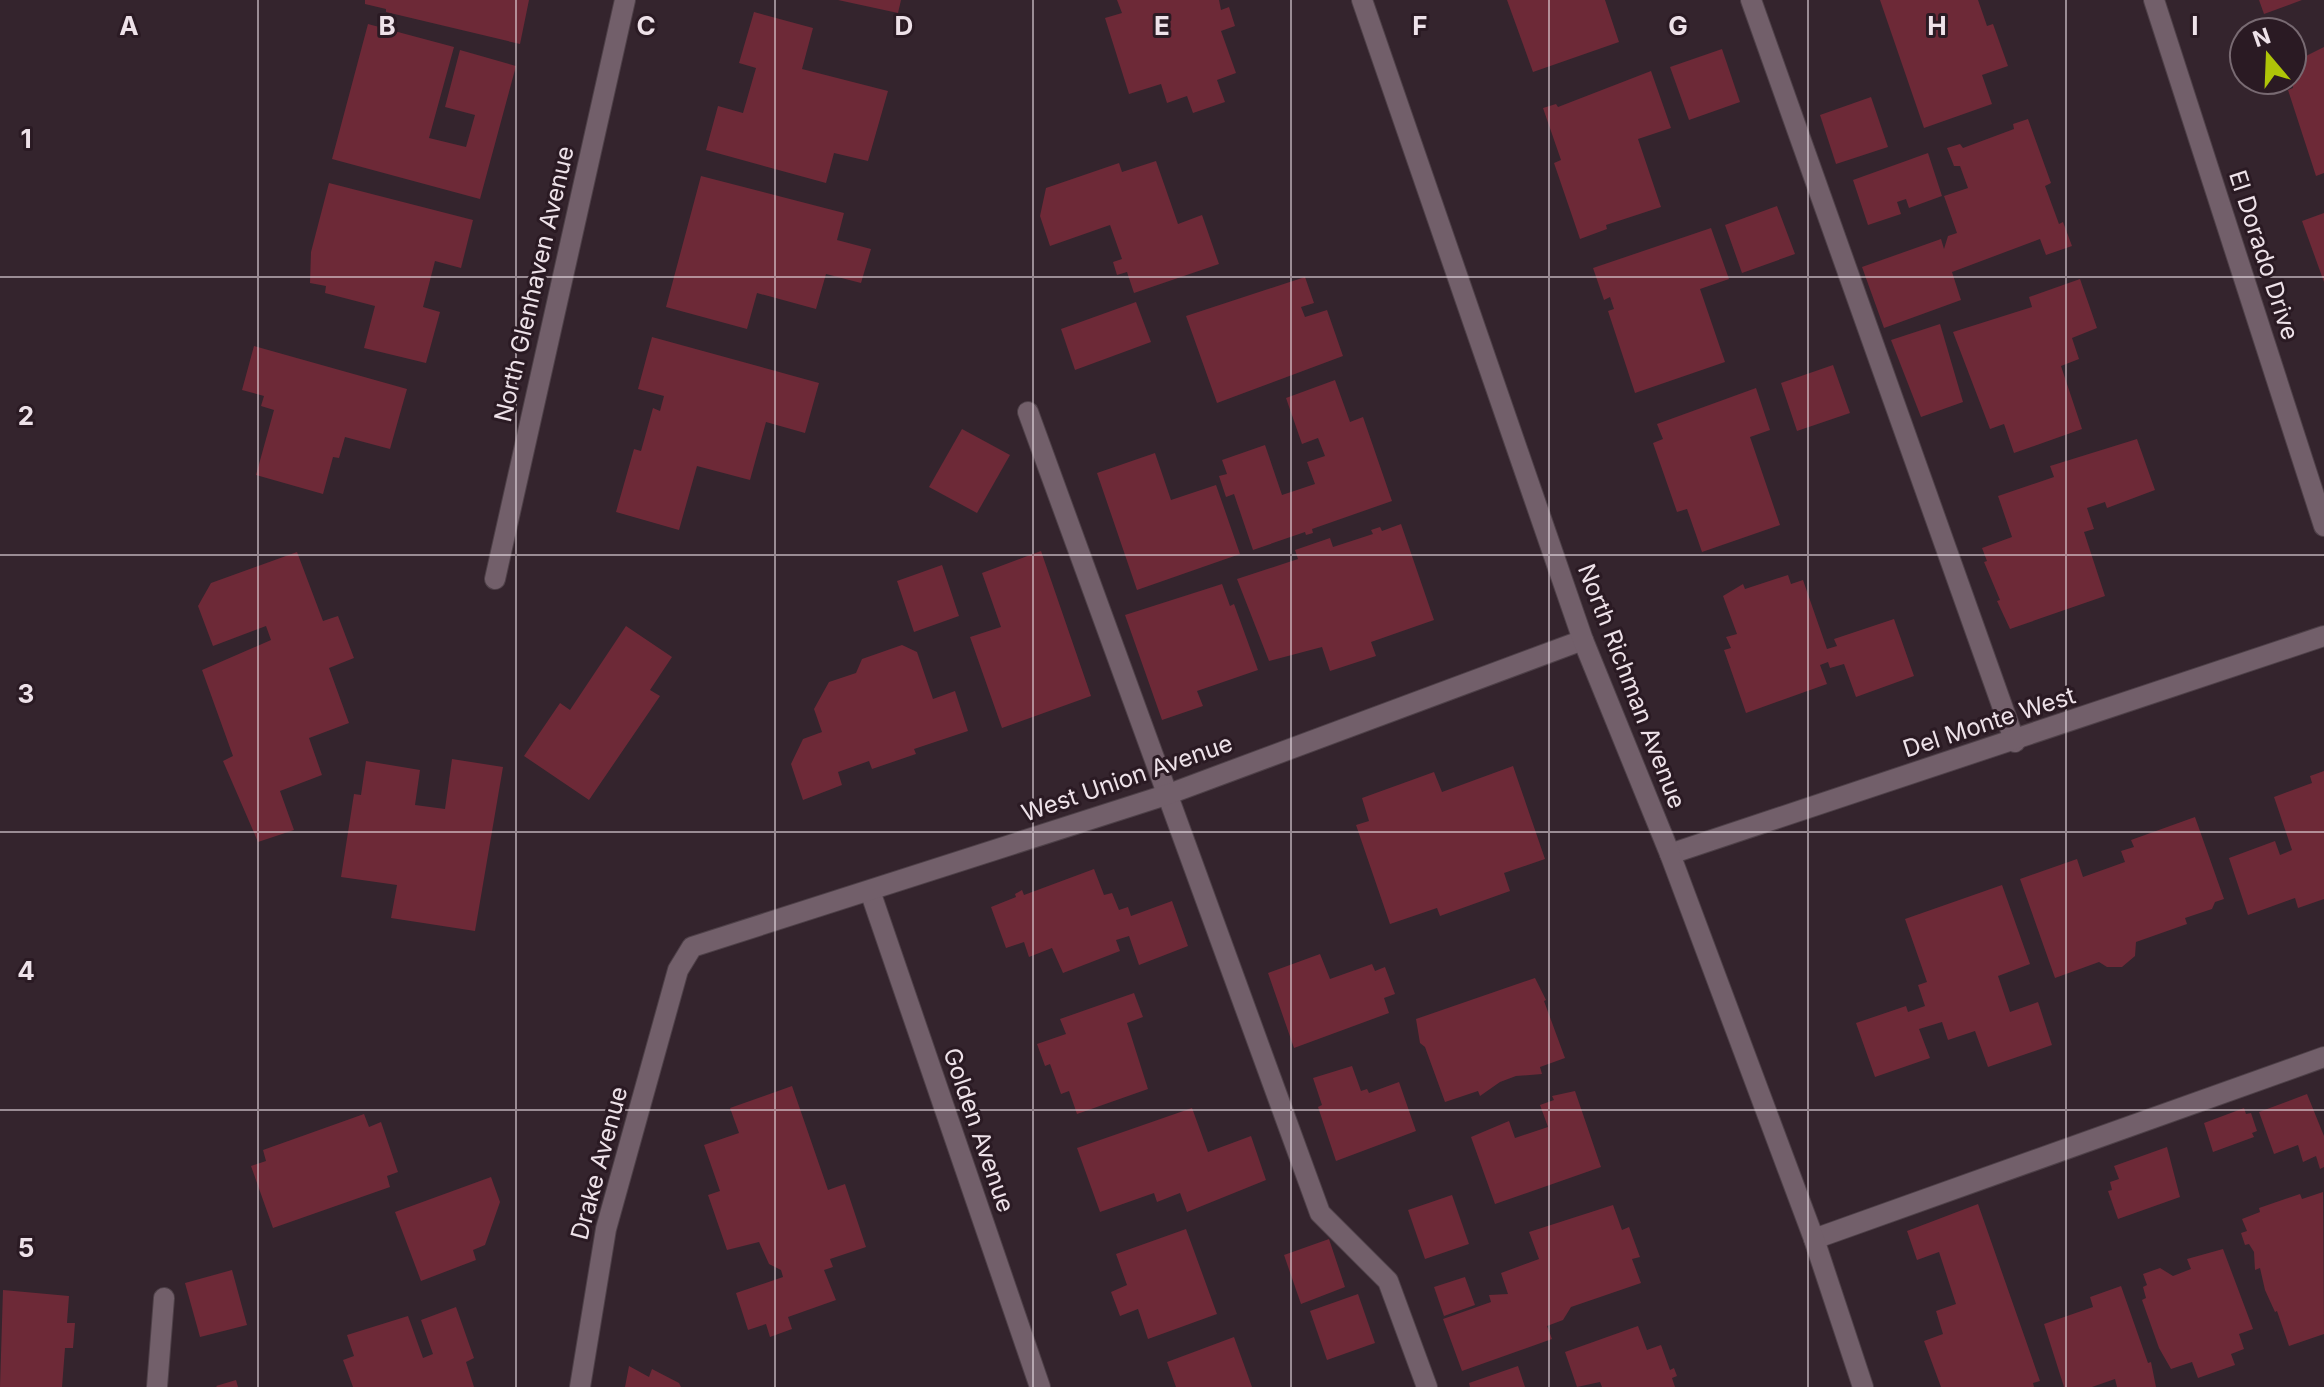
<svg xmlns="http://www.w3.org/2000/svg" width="2324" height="1387" font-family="Inter,sans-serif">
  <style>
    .building { fill: #6d2937 }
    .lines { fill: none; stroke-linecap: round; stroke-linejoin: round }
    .service-casing { stroke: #4e4048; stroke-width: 22 }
    .minor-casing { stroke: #4e4048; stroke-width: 22 }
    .tertiary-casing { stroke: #4e4048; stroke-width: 22 }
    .service { stroke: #725f6a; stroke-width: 20 }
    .minor { stroke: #725f6a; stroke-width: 20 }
    .tertiary { stroke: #725f6a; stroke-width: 20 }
    .grid { fill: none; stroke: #eee2e9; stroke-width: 2; stroke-opacity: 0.55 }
    .labels { text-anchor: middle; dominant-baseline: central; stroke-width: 6; stroke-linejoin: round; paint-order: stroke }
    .street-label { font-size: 24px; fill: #eee2e9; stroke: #2a1a23 }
    .grid-label { font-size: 26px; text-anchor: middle; font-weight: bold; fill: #eee2e9; stroke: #2a1a23; stroke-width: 6; stroke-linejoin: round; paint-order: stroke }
  </style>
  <rect width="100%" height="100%" fill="#34242d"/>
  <!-- building -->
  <g class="building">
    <polygon points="365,0 529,0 520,44 386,12 386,9 365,4"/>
    <polygon points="838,0 901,0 898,13"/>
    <polygon points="1117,0 1219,0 1221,10 1229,7 1235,26 1221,31 1236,73 1217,80 1225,102 1193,113 1187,96 1167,103 1161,84 1129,94 1105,18 1122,13"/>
    <polygon points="1507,0 1605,0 1619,42 1533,72"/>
    <polygon points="1880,0 1978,0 1987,26 1993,24 2008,66 1982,75 1992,104 1924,128"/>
    <polygon points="2259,0 2302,0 2264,14"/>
    <polygon points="754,12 813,28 802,69 888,91 868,161 834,153 826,183 706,150 718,106 743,113 756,68 739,63"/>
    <polygon points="368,24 454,47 429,138 466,147 475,115 445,107 460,50 516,66 480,199 332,159"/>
    <polygon points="2324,47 2324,173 2316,176 2288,90 2293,88 2292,63"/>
    <polygon points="1722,49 1740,102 1689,120 1670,67"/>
    <polygon points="1651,71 1671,128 1638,139 1661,207 1606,225 1607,229 1580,239 1554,163 1561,160 1543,108 1556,104 1558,107"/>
    <polygon points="1871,97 1888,147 1836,164 1820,115"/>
    <polygon points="2028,119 2051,183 2045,186 2059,224 2063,222 2072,246 2046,255 2040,239 1952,272 1961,300 1884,328 1862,267 1941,239 1944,249 1948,236 1957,233 1944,196 1968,188 1960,166 1954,166 1947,148 1960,144 1963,148 2014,129 2013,124"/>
    <polygon points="1928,153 1942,196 1909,208 1906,199 1897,202 1901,214 1868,225 1853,180"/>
    <polygon points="1156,161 1178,224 1202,215 1219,264 1134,293 1127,272 1117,275 1113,262 1122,259 1110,225 1050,246 1040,216 1046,188 1119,163 1122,172"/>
    <polygon points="701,176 844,213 837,240 871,249 861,283 826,274 816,309 757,293 747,329 666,307"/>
    <polygon points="329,183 473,220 461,268 435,261 423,307 440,312 426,363 364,348 375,306 325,293 326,286 310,283 311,252"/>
    <polygon points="1777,206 1795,254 1742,273 1725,225"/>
    <polygon points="2324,213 2324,282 2302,221"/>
    <polygon points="1711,228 1729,279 1700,289 1725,362 1635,393 1608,311 1614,309 1610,297 1604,300 1593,268"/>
    <polygon points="1305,277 1314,303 1301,307 1305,317 1327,310 1343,356 1217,403 1186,316"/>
    <polygon points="2080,279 2097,328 2072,338 2079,359 2061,366 2082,429 2014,453 2004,424 1990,429 1953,332 2032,307 2029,297"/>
    <polygon points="1136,302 1151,342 1075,370 1061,329"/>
    <polygon points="1940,324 1963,402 1921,417 1891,340"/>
    <polygon points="652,337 819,383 805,433 766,422 750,480 697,466 679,530 616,512 634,449 641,451 653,408 660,411 664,396 638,389"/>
    <polygon points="254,346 407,389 390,449 345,437 339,458 333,457 323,494 256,475 274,410 261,406 264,396 242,390"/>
    <polygon points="1833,365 1850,413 1797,431 1781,383"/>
    <polygon points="1335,380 1350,422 1363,417 1392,501 1312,529 1313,533 1306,535 1305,532 1253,550 1234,494 1226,497 1219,476 1227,474 1222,460 1265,445 1282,495 1315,484 1307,462 1325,456 1318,438 1302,444 1286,398"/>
    <polygon points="1756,388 1770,430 1750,437 1780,525 1702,552 1687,509 1677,512 1653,443 1663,439 1657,424"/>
    <polygon points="962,429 1010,455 977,513 929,487"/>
    <polygon points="2137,439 2155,490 2107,508 2105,502 2087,508 2094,529 2084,532 2105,596 2010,629 1997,601 2000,600 1984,562 1987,561 1982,548 2012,537 1998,496 2054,477 2050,466"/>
    <polygon points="1155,453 1171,500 1216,485 1240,554 1137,590 1097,473"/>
    <polygon points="1401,524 1434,620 1371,642 1376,656 1330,671 1322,647 1269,661 1237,579 1298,559 1295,550 1330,538 1333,547 1373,534 1371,530 1380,527 1382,531"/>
    <polygon points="1041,551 1091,696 1002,728 970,637 1001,627 982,573"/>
    <polygon points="297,552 323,621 338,616 354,658 329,668 349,723 309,738 322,775 280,791 294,830 258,842 223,761 233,756 202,670 271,640 266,626 213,646 198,606 211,583"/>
    <polygon points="942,565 959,616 914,632 897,581"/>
    <polygon points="1788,575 1791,584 1803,580 1827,649 1837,646 1834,639 1894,619 1914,676 1856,697 1844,664 1830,668 1828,662 1820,665 1827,684 1746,713 1724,650 1731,648 1726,637 1737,634 1723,596 1743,584 1745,589"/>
    <polygon points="1222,584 1230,606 1234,604 1258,670 1197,691 1203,706 1162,720 1125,615"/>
    <polygon points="626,626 672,657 650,690 660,696 589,800 524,756 560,703 570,710"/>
    <polygon points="902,645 917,652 933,699 955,691 968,731 914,749 916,754 872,769 869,761 838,772 842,785 803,800 791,764 803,739 822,732 814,709 829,682 856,673 862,659"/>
    <polygon points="452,759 503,767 475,931 391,918 397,885 341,877 354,794 361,795 366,761 420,770 415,805 445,809"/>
    <polygon points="1513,766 1545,859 1504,873 1510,891 1440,916 1437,908 1390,924 1356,825 1369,821 1362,798 1434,772 1442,792"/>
    <polygon points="2324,771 2324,899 2298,908 2295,898 2248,915 2229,858 2275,841 2280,855 2292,850 2274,797 2312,783 2310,776"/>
    <polygon points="2195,817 2224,899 2215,902 2212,909 2185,918 2187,924 2136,942 2135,956 2122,967 2107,967 2099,962 2055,978 2020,879 2077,859 2083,877 2125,862 2121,851 2134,847 2131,840"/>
    <polygon points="1094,869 1104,895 1112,893 1119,910 1128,907 1131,916 1172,901 1188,946 1139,965 1129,936 1116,940 1120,951 1063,973 1052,948 1029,957 1024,942 1006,948 991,907 1016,897 1015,894 1022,890 1024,895"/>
    <polygon points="2002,885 2030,964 1998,976 2010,1012 2038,1002 2052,1045 1988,1067 1975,1031 1948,1040 1942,1022 1919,1029 1930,1058 1875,1077 1856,1023 1906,1006 1908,1012 1925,1006 1918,985 1927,982 1905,919"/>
    <polygon points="1320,954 1330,979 1372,964 1375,971 1385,967 1395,994 1384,998 1389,1013 1294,1048 1268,973"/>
    <polygon points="1535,978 1546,1000 1544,1001 1565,1058 1540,1067 1542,1074 1516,1076 1500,1082 1480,1096 1478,1091 1445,1102 1425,1047 1420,1043 1416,1019"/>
    <polygon points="1134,993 1143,1017 1127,1023 1148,1089 1077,1114 1069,1091 1061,1094 1050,1064 1045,1066 1037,1044 1066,1034 1060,1019"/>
    <polygon points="1352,1066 1361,1091 1367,1089 1369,1093 1399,1082 1416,1131 1336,1161 1318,1107 1322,1105 1313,1078"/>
    <polygon points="792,1086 828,1190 845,1184 866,1247 830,1259 833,1267 824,1270 836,1300 788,1317 792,1329 770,1337 766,1324 748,1330 736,1293 783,1277 781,1270 769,1264 759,1242 727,1250 708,1195 720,1191 704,1145 739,1133 730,1108"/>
    <polygon points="1575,1091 1601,1167 1495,1204 1471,1137 1509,1121 1515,1138 1548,1127 1540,1105 1554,1100 1552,1096"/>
    <polygon points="2307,1094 2324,1136 2324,1167 2320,1169 2316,1156 2303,1162 2298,1145 2274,1154 2259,1112"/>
    <polygon points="1192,1108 1208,1152 1251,1136 1266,1180 1187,1212 1180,1193 1157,1202 1154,1193 1100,1212 1077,1148"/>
    <polygon points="2244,1108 2246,1114 2251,1113 2257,1131 2252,1133 2254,1137 2213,1152 2204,1123"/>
    <polygon points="364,1114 369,1127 381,1122 398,1172 387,1176 390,1187 273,1228 251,1166 266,1161 263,1150"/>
    <polygon points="2167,1147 2180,1197 2118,1219 2108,1191 2112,1190 2110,1182 2119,1179 2114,1166"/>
    <polygon points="491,1177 500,1202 485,1245 473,1250 476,1260 421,1281 395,1212"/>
    <polygon points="2323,1192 2324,1334 2289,1346 2277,1311 2275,1312 2265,1290 2260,1268 2255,1270 2254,1252 2249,1244 2245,1245 2241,1233 2247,1231 2242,1219 2260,1212 2259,1208 2300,1194 2302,1199"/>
    <polygon points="1452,1195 1469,1244 1425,1259 1408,1210"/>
    <polygon points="1978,1204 2040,1381 2033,1383 2034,1387 1941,1387 1924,1341 1943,1334 1936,1311 1956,1304 1939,1252 1917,1260 1907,1231"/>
    <polygon points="1613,1205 1622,1230 1629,1227 1640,1257 1632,1259 1641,1283 1571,1307 1563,1320 1547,1326 1552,1339 1462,1371 1443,1319 1491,1302 1489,1295 1508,1294 1501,1273 1539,1259 1529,1232"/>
    <polygon points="1186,1229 1217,1314 1148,1339 1138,1309 1120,1316 1111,1292 1127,1285 1116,1254"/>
    <polygon points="1329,1239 1345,1287 1301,1304 1284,1255"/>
    <polygon points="2223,1249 2253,1329 2239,1334 2244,1349 2231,1354 2235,1365 2198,1378 2192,1362 2171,1369 2159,1348 2142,1300 2146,1298 2143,1287 2147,1285 2143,1274 2160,1268 2173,1276 2191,1269 2187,1259"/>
    <polygon points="232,1270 247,1325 200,1337 185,1283"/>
    <polygon points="1465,1277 1475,1305 1444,1316 1434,1287"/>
    <polygon points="2121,1286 2148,1363 2151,1362 2156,1387 2117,1387 2115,1379 2092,1387 2064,1387 2044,1324 2093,1307 2090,1297"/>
    <polygon points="3,1290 69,1296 67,1323 75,1323 73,1348 65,1348 62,1387 0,1387"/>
    <polygon points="1358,1294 1375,1343 1327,1360 1310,1311"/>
    <polygon points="456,1307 474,1358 466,1362 474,1387 353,1387 343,1360 354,1356 347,1335 408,1316 423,1358 433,1354 421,1320"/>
    <polygon points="1638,1326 1647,1350 1661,1345 1670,1370 1674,1368 1677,1376 1672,1378 1675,1387 1602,1387 1600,1382 1577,1387 1565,1352"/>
    <polygon points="1234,1337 1252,1387 1176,1387 1167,1362"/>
    <polygon points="629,1366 649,1377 652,1369 679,1383 681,1387 625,1387"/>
    <polygon points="1518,1366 1525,1387 1470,1387 1469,1383"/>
    <polygon points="236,1380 238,1387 217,1387 216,1386"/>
  </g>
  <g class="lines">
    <!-- service casing -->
    <g class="service-casing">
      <g id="service">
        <polyline points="1751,0 2015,742"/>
        <polyline points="1028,412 1320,1213 1388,1281 1427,1387"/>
        <polyline points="1814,1239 2324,1057"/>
        <polyline points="157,1387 164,1298"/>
      </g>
    </g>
    <!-- minor casing -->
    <g class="minor-casing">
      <g id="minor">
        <polyline points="2154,0 2324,526"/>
        <polyline points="495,579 625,0"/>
        <polyline points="1670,854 2324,636"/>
        <polyline points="870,891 1040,1387"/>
        <polyline points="580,1387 606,1229 678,970 692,947 1169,794 1583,640"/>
      </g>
    </g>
    <!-- tertiary casing -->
    <g class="tertiary-casing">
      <polyline id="tertiary" points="1362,0 1583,640 1670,854 1814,1239 1863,1387"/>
    </g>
    <!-- service -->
    <use href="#service" class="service"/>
    <!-- minor -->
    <use href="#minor" class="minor"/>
    <!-- tertiary -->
    <use href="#tertiary" class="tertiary"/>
  </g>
  <!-- grid -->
  <path class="grid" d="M258,0V1387M516,0V1387M775,0V1387M1033,0V1387M1291,0V1387M1549,0V1387M1808,0V1387M2066,0V1387M0,277H2324M0,555H2324M0,832H2324M0,1110H2324"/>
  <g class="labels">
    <!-- street labels -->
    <g class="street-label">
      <text transform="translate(2264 255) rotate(72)">El Dorado Drive</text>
      <text transform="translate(534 284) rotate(-77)">North Glenhaven Avenue</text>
      <text transform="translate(1632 686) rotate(69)">North Richman Avenue</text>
      <text transform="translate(1989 722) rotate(-18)">Del Monte West</text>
      <text transform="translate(1127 778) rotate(-19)">West Union Avenue</text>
      <text transform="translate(979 1130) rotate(71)">Golden Avenue</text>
      <text transform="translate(599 1163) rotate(-75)">Drake Avenue</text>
    </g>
  </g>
  <g class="grid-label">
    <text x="129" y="35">A</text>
    <text x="387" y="35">B</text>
    <text x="646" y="35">C</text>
    <text x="904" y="35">D</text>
    <text x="1162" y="35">E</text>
    <text x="1420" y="35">F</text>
    <text x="1678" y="35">G</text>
    <text x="1937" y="35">H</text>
    <text x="2195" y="35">I</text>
    <text x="26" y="148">1</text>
    <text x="26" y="425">2</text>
    <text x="26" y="703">3</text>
    <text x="26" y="980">4</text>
    <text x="26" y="1257">5</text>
  </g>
  <!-- north arrow -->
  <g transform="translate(2268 56) rotate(341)"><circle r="38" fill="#2a1a23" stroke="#786a72" stroke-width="2"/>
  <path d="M0-6L14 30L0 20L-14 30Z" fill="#afc508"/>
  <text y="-12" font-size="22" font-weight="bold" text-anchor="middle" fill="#eee2e9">N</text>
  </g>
</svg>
